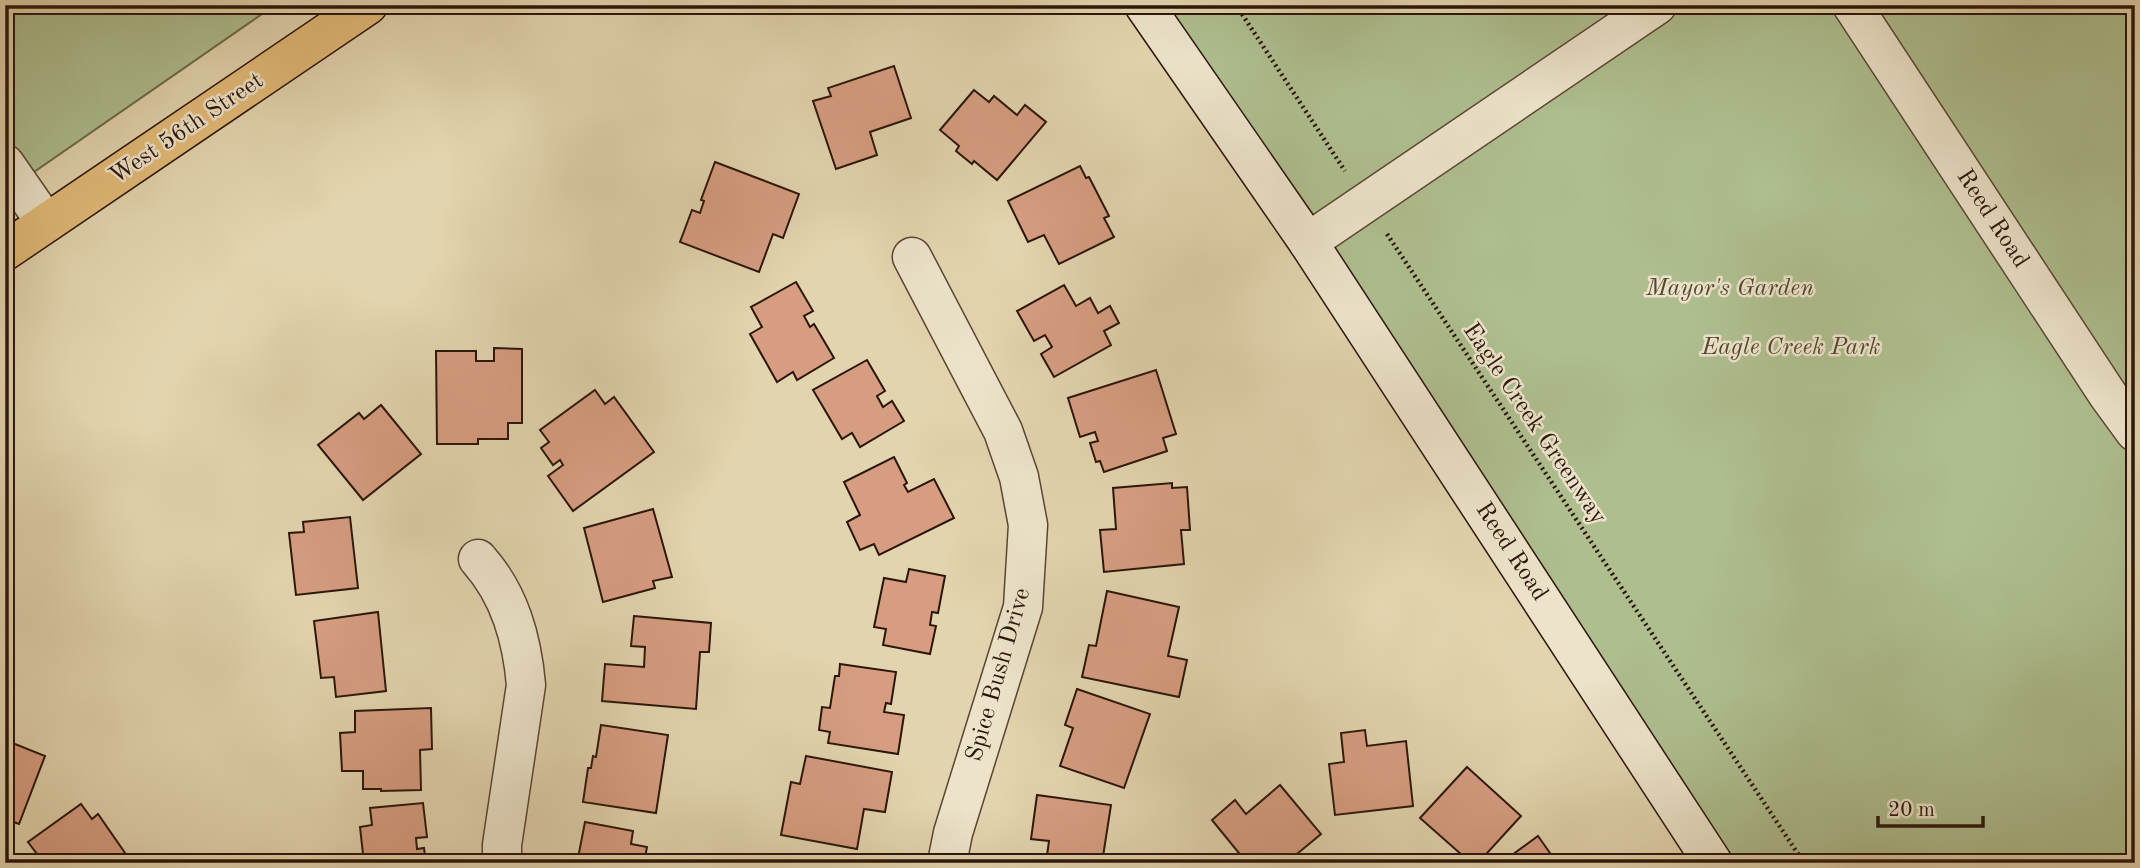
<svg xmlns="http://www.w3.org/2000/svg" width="2140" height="868" font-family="'Old Standard TT',serif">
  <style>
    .green { fill: #aebe8f; stroke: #6d6a4c; stroke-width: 2 }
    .building { fill: #d69d81; stroke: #2c160a; stroke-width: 2 }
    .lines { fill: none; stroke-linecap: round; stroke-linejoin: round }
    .minor-casing { stroke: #5a4633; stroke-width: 41 }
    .secondary-casing { stroke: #2c160a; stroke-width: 41 }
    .primary-casing { stroke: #2c160a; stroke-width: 41 }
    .path { stroke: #2c160a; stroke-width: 4.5; stroke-dasharray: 2 3.5; stroke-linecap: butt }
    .minor { stroke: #ece3ca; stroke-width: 38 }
    .secondary { stroke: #ece3ca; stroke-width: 38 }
    .primary { stroke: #e1ba77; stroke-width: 38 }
    .labels { text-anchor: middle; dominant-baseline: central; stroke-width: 5; stroke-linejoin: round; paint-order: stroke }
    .street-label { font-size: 24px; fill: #2c160a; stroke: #ece3ca }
    .park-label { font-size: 24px; font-style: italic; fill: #534832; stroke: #ece3ca }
  </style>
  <rect width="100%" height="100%" fill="#e2d4ae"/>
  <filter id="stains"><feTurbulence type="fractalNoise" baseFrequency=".00286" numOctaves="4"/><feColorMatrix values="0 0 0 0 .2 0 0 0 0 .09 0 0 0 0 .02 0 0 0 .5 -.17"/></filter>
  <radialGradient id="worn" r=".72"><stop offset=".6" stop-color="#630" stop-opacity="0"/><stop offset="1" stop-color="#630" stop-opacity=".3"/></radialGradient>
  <!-- green -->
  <g class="green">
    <polygon points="5,5 275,5 5,192"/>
    <polygon points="1150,5 2135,5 2135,863 1723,863"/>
  </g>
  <!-- building -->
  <g class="building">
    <polygon points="894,66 911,118 870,132 877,155 836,169 813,101 831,96 828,88"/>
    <polygon points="974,90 989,102 994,96 1017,115 1025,105 1046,122 997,180 974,161 972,164 956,151 959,146 940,130"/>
    <polygon points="715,162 799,194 783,238 773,234 759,272 680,242 692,210 700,213 704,201 701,200"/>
    <polygon points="1080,166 1086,178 1089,177 1109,216 1104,218 1114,237 1059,264 1044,235 1028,242 1008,201"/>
    <polygon points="796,282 813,311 804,316 810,327 814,324 834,358 797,380 793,372 777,382 750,334 762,327 751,307"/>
    <polygon points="1064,285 1076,306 1090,298 1098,313 1110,306 1119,323 1104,331 1111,345 1054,377 1041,354 1052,347 1045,335 1034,341 1017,311"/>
    <polygon points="494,348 522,349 522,423 508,423 508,439 478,439 478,444 437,444 436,351 476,351 476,361 494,361"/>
    <polygon points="867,360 885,391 877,396 883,407 892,401 904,421 860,447 852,433 842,439 813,390"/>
    <polygon points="1156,370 1176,434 1163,438 1167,451 1104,472 1100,461 1096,462 1090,443 1098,441 1095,432 1080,437 1068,398"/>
    <polygon points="595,390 605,404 614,397 654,452 573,511 548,476 563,465 560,460 553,465 541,448 549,442 540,430"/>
    <polygon points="381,405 421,454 363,500 318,445 359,413 364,419"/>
    <polygon points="894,457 907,483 904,485 908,492 934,479 954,518 879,555 874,544 860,550 847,522 860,515 844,482"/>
    <polygon points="1172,483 1172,488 1187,487 1190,530 1181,530 1184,564 1104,572 1100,530 1116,529 1113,488"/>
    <polygon points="653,509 672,577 653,581 655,588 603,602 584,528"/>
    <polygon points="350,517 358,588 296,595 289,533 304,532 303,522"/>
    <polygon points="909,569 945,576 938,613 932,612 930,625 936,626 930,654 883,645 886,629 874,627 884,578 906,582"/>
    <polygon points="1107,591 1179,607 1168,656 1187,660 1179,697 1082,677 1089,645 1096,646"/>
    <polygon points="378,612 386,691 336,697 334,677 321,678 314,621"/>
    <polygon points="634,616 711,623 709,652 700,652 696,709 602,701 605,664 644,667 645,647 631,646"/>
    <polygon points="840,664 896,672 891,704 886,703 884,712 904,715 898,754 828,743 830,732 819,730 822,707 830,708 835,676 839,676"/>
    <polygon points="1077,689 1150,714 1124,788 1060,766 1073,728 1065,725"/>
    <polygon points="431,708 432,749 420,750 421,790 381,791 381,789 363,789 363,771 342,771 340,733 355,732 355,711"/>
    <polygon points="601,725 668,735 656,813 583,802 588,768 591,768 593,756 596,757"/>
    <polygon points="1365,730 1367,746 1406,741 1413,806 1335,815 1329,764 1344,762 1341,733"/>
    <polygon points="5,740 45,756 19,824 5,819"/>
    <polygon points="806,756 892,772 885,812 864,809 857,849 781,835 791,782 800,784"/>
    <polygon points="1467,767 1521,816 1478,863 1471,863 1420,818"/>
    <polygon points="1280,785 1321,834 1286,863 1247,863 1212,820 1235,800 1246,814"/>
    <polygon points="1037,795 1111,805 1102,863 1046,863 1049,841 1031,839"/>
    <polygon points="423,803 427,837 416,838 417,849 424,848 426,863 364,863 360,827 372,825 370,808"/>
    <polygon points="81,804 92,819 98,814 132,863 33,863 30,859 37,854 28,842"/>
    <polygon points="585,822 633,831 631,844 647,847 644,863 577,863"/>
    <polygon points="1538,836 1557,863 1501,863"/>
    <polygon points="782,858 814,863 781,863"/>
  </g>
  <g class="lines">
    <!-- minor casing -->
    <g class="minor-casing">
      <g id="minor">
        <polyline points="1852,5 2108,395 2135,432"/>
        <polyline points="5,164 46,223"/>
        <polyline points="1308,242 1657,5"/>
        <polyline points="912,257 1003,431 1019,477 1028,525 1023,607 953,833 947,863"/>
        <path d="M478,559C510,595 522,639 526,685L502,845V863"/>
      </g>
    </g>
    <!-- secondary casing -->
    <g class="secondary-casing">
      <polyline id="secondary" points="1144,5 1308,242 1713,863"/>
    </g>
    <!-- primary casing -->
    <g class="primary-casing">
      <polyline id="primary" points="5,251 368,5"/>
    </g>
    <!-- path -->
    <g class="path">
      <polyline points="1236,5 1345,171"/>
      <polyline points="1387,234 1804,863"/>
    </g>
    <!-- minor -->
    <use href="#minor" class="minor"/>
    <!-- secondary -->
    <use href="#secondary" class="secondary"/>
    <!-- primary -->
    <use href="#primary" class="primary"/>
  </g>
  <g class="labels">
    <!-- street labels -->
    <g class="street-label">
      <text transform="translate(187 129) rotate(-34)">West 56th Street</text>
      <text transform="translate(1992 219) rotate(57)">Reed Road</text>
      <text transform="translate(1534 424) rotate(56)">Eagle Creek Greenway</text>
      <text transform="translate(1511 552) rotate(57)">Reed Road</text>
      <text transform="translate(999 675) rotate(-74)">Spice Bush Drive</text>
    </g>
    <!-- park labels -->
    <g class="park-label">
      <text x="1730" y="289">Mayor's Garden</text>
      <text x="1791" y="348">Eagle Creek Park</text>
    </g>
  </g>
  <!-- margin -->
  <rect width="2140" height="868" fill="none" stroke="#e2d4ae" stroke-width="28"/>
  <rect x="7" y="7" width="2126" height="854" fill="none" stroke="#2c160a" stroke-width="3.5"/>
  <rect x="14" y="14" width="2112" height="840" fill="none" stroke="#2c160a" stroke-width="2"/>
  <!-- scale -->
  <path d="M1878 816v10h105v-10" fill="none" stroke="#2c160a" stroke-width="3.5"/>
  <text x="1888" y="816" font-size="21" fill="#2c160a" stroke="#ece3ca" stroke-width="5" paint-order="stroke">20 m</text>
  <rect width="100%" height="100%" filter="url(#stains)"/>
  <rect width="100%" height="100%" fill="url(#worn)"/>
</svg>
